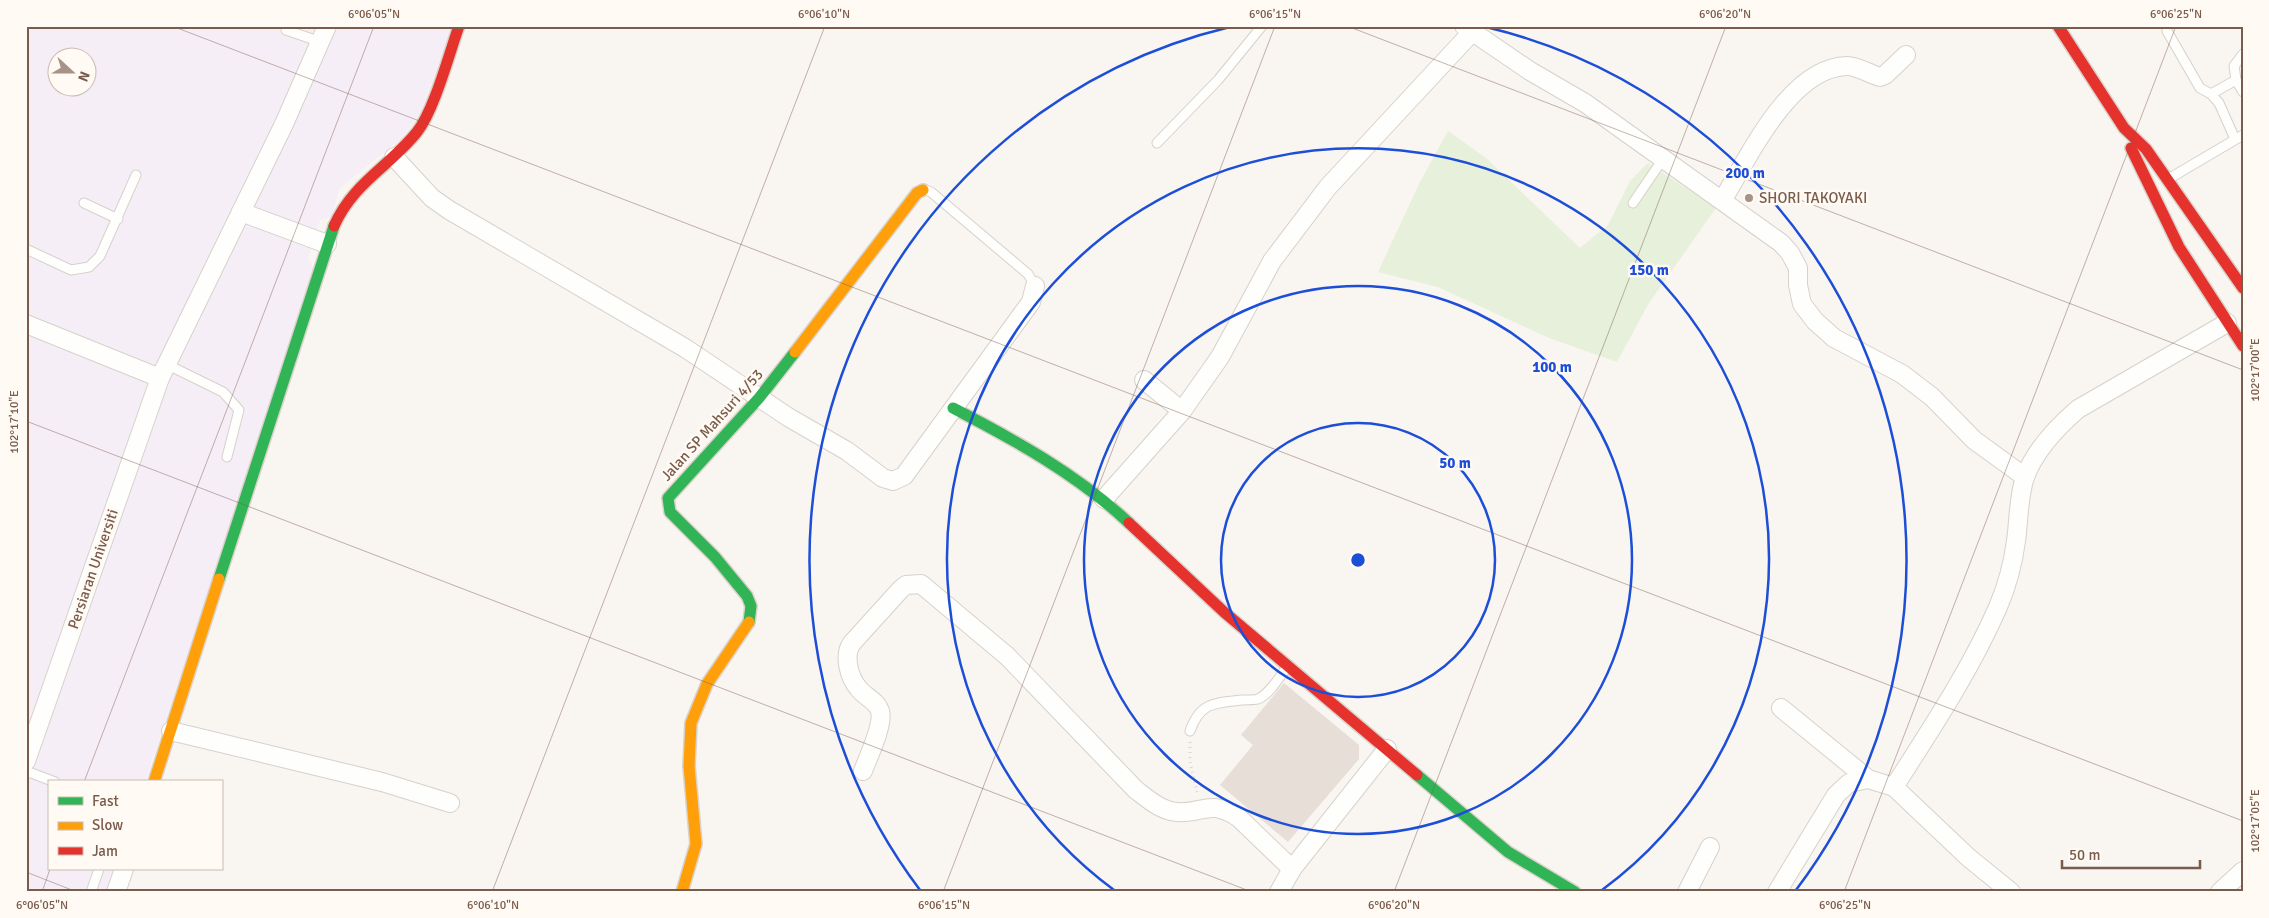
<svg xmlns="http://www.w3.org/2000/svg" width="2269" height="918" font-family="Signika,sans-serif">
  <style>
    .education { fill: #f6eef6; fill-rule: evenodd }
    .green { fill: #e7f0db }
    .building { fill: #e6ded7 }
    .lines { fill: none; stroke-linecap: round; stroke-linejoin: round }
    .lane-casing { stroke: #d7d1cb; stroke-width: 11 }
    .street-casing { stroke: #d7d1cb; stroke-width: 20 }
    .fast-casing { stroke: #d9d2cb; stroke-width: 14 }
    .slow-casing { stroke: #d9d2cb; stroke-width: 14 }
    .jam-casing { stroke: #d9d2cb; stroke-width: 14 }
    .path { stroke: #dcd5d0; stroke-width: 3; stroke-dasharray: 1 4; stroke-linecap: butt }
    .lane { stroke: #fefefd; stroke-width: 9 }
    .street { stroke: #fefefd; stroke-width: 18 }
    .fast { stroke: #30b455; stroke-width: 11 }
    .slow { stroke: #ff9f0a; stroke-width: 11 }
    .jam { stroke: #e5322d; stroke-width: 11 }
    .ticks { fill: none; stroke: #7a5c4d; stroke-width: 1; stroke-opacity: 0.45 }
    .ring { fill: none; stroke: #1d4ed8; stroke-width: 2.5 }
    .poi-dot { fill: #a69286; stroke: #fffaf3; stroke-width: 2 }
    .labels { text-anchor: middle; dominant-baseline: central; stroke-width: 5; stroke-linejoin: round; paint-order: stroke }
    .poi-label { font-size: 15px; fill: #7a5c4d; stroke: #fffaf3; text-anchor: start }
    .street-label { font-size: 15px; fill: #7a5c4d; stroke: #fffaf3 }
    .centre { fill: #1d4ed8; stroke: #fffaf3; stroke-width: 2.5 }
    .ring-label { font-size: 15px; text-anchor: middle; font-weight: bold; fill: #1d4ed8; stroke: #fffaf3; stroke-width: 5; stroke-linejoin: round; paint-order: stroke }
    .neatline { fill: none; stroke: #7a5c4d; stroke-width: 2 }
    .ticks-label { font-size: 12px; text-anchor: middle; fill: #7a5c4d }
  </style>
  <rect width="100%" height="100%" fill="#f9f5f0"/>
  <!-- education -->
  <path class="education" d="M26,26H453L421,112L402,138L340,188L331,217L320,220L308,259L315,270L145,782H49V869H115L107,892H26ZM58,58H88V88H58Z"/>
  <!-- green -->
  <polygon class="green" points="1448,131 1486,158 1580,248 1608,225 1630,181 1648,163 1716,208 1649,303 1617,362 1549,338 1438,287 1378,272 1420,182"/>
  <!-- building -->
  <polygon class="building" points="1284,683 1359,745 1359,759 1288,842 1220,785 1253,745 1241,735"/>
  <g class="lines">
    <!-- lane casing -->
    <g class="lane-casing">
      <g id="lane">
        <polyline points="286,30 321,42"/>
        <polyline points="2167,31 2200,88 2211,94 2219,103 2235,139"/>
        <polyline points="2243,54 2234,66 2236,80 2243,92"/>
        <polyline points="2211,94 2236,80"/>
        <polyline points="1157,143 1218,80 1262,26"/>
        <polyline points="2170,178 2243,135"/>
        <polyline points="926,190 931,192 1028,274 1035,286"/>
        <polyline points="84,203 118,219"/>
        <polyline points="1633,203 1663,159"/>
        <polyline points="26,249 71,270 89,267 100,256 136,175"/>
        <polyline points="166,364 223,392 239,410 227,457"/>
        <path d="M1190,731C1200,702 1215,703 1242,700C1247,700 1254,700 1258,699C1270,694 1280,676 1287,667"/>
        <polyline points="26,771 55,782"/>
        <polyline points="91,892 99,869"/>
      </g>
    </g>
    <!-- street casing -->
    <g class="street-casing">
      <g id="street">
        <polyline points="1464,26 1530,71 1585,103 1781,243 1790,253 1798,268 1798,285 1802,304 1815,321 1834,338 1902,374 1932,397 1974,440 2025,477"/>
        <polyline points="394,157 432,198 449,210 685,348 788,417 847,451 883,478 893,481 904,476 1031,302 1035,286"/>
        <path d="M1723,199C1749,157 1790,67 1847,66C1857,66 1870,74 1880,77L1885,75L1906,55"/>
        <polyline points="241,212 327,244"/>
        <polyline points="26,324 160,378"/>
        <polyline points="1144,380 1182,411"/>
        <polyline points="1104,499 1182,411 1220,357 1272,261 1328,187 1473,31"/>
        <polyline points="1781,708 1868,779"/>
        <polyline points="171,731 382,782 450,803"/>
        <polyline points="26,761 160,378 284,124 327,26"/>
        <path d="M863,771C868,757 884,725 880,711C877,701 865,697 859,689C849,678 843,655 852,643L901,589L906,585L921,584L1007,656L1136,790C1148,799 1161,811 1177,812C1204,814 1209,798 1239,818L1292,869"/>
        <path d="M1894,787C1931,729 1970,671 1998,607C2007,586 2013,564 2016,541C2019,520 2018,498 2025,477C2035,450 2056,428 2078,409L2227,323"/>
        <polyline points="116,892 124,869"/>
        <polyline points="1279,892 1292,869 1387,749"/>
        <polyline points="1687,892 1710,847"/>
        <polyline points="1777,892 1836,795 1849,783 1868,779 1894,787 1969,858 2011,892"/>
        <polyline points="2220,892 2243,871"/>
      </g>
    </g>
    <!-- fast casing -->
    <g class="fast-casing">
      <g id="fast">
        <path d="M953,408C1015,440 1078,475 1129,523"/>
        <polyline points="219,579 334,226"/>
        <polyline points="749,622 751,606 747,596 715,557 670,512 668,498 759,398 795,352"/>
        <polyline points="1417,775 1508,852 1575,892"/>
      </g>
    </g>
    <!-- slow casing -->
    <g class="slow-casing">
      <g id="slow">
        <polyline points="795,352 917,193 923,190"/>
        <polyline points="154,782 219,579"/>
        <polyline points="682,892 696,844 689,766 691,723 707,684 749,622"/>
      </g>
    </g>
    <!-- jam casing -->
    <g class="jam-casing">
      <g id="jam">
        <polyline points="2058,26 2124,128 2146,149 2243,288"/>
        <polyline points="2131,148 2179,247 2243,346"/>
        <path d="M334,226C353,183 389,167 417,132C434,111 449,54 459,26"/>
        <polyline points="1129,523 1224,612 1417,775"/>
      </g>
    </g>
    <!-- path -->
    <polyline class="path" points="1190,742 1190,761 1197,792"/>
    <!-- lane -->
    <use href="#lane" class="lane"/>
    <!-- street -->
    <use href="#street" class="street"/>
    <!-- fast -->
    <use href="#fast" class="fast"/>
    <!-- slow -->
    <use href="#slow" class="slow"/>
    <!-- jam -->
    <use href="#jam" class="jam"/>
  </g>
  <!-- ticks -->
  <path class="ticks" d="M172,26L2243,821M1347,26L2243,370M26,421L1252,892M84,782L374,26M26,872L77,892M42,892L50,869M492,892L825,26M943,892L1275,26M1394,892L1726,26M1844,892L2176,26"/>
  <!-- distance rings -->
  <g class="ring">
    <circle cx="1358" cy="560" r="137"/>
    <circle cx="1358" cy="560" r="274"/>
    <path d="M1114 890A411 411 0 1 1 1602 890"/>
    <path d="M920 890A548 548 0 0 1 1230 27M1486 27A548 548 0 0 1 1796 890"/>
  </g>
  <!-- markers -->
  <circle class="poi-dot" cx="1749" cy="198" r="5"/>
  <g class="labels">
    <!-- poi labels -->
    <g class="poi-label">
      <text x="1759" y="198">SHORI TAKOYAKI</text>
    </g>
    <!-- street labels -->
    <g class="street-label">
      <text transform="translate(712 425) rotate(-48)">Jalan SP Mahsuri 4/53</text>
      <text transform="translate(93 569) rotate(-71)">Persiaran Universiti</text>
    </g>
  </g>
  <circle cx="1358" cy="560" r="8" class="centre"/>
  <g class="ring-label">
    <text x="1745" y="178">200 m</text>
    <text x="1649" y="275">150 m</text>
    <text x="1552" y="372">100 m</text>
    <text x="1455" y="468">50 m</text>
  </g>
  <!-- border -->
  <rect width="2269" height="918" fill="none" stroke="#fffaf3" stroke-width="55"/>
  <!-- legend -->
  <rect x="48" y="780" width="175" height="90" fill="#fffaf3" stroke="#cabbb1"/>
  <rect x="58" y="797" width="25" height="8" fill="#30b455" stroke="#cabbb1"/>
  <text x="92" y="806" font-size="15" fill="#7a5c4d">Fast</text>
  <rect x="58" y="822" width="25" height="8" fill="#ff9f0a" stroke="#cabbb1"/>
  <text x="92" y="830" font-size="15" fill="#7a5c4d">Slow</text>
  <rect x="58" y="847" width="25" height="8" fill="#e5322d" stroke="#cabbb1"/>
  <text x="92" y="856" font-size="15" fill="#7a5c4d">Jam</text>
  <!-- north arrow -->
  <g transform="translate(72 72) rotate(111)"><circle r="24" fill="#fffaf3" stroke="#cabbb1"/>
  <path d="M0-4L9 19L0 12L-9 19Z" fill="#a69286"/>
  <text y="-8" font-size="14" font-weight="bold" text-anchor="middle" fill="#7a5c4d">N</text>
  </g>
  <!-- scale -->
  <path d="M2062 860v8h138v-8" fill="none" stroke="#7a5c4d" stroke-width="2.5"/>
  <text x="2069" y="860" font-size="15" fill="#7a5c4d" stroke="#fffaf3" stroke-width="4" paint-order="stroke">50 m</text>
  <rect x="28" y="28" width="2214" height="862" class="neatline"/>
  <g class="ticks-label">
    <text x="374" y="18">6°06'05"N</text>
    <text x="824" y="18">6°06'10"N</text>
    <text x="1275" y="18">6°06'15"N</text>
    <text x="1725" y="18">6°06'20"N</text>
    <text x="2176" y="18">6°06'25"N</text>
    <text transform="translate(2255 370) rotate(-90)" y="4">102°17'00"E</text>
    <text transform="translate(14 422) rotate(-90)" y="4">102°17'10"E</text>
    <text transform="translate(2255 821) rotate(-90)" y="4">102°17'05"E</text>
    <text x="42" y="909">6°06'05"N</text>
    <text x="493" y="909">6°06'10"N</text>
    <text x="944" y="909">6°06'15"N</text>
    <text x="1394" y="909">6°06'20"N</text>
    <text x="1845" y="909">6°06'25"N</text>
  </g>
</svg>
